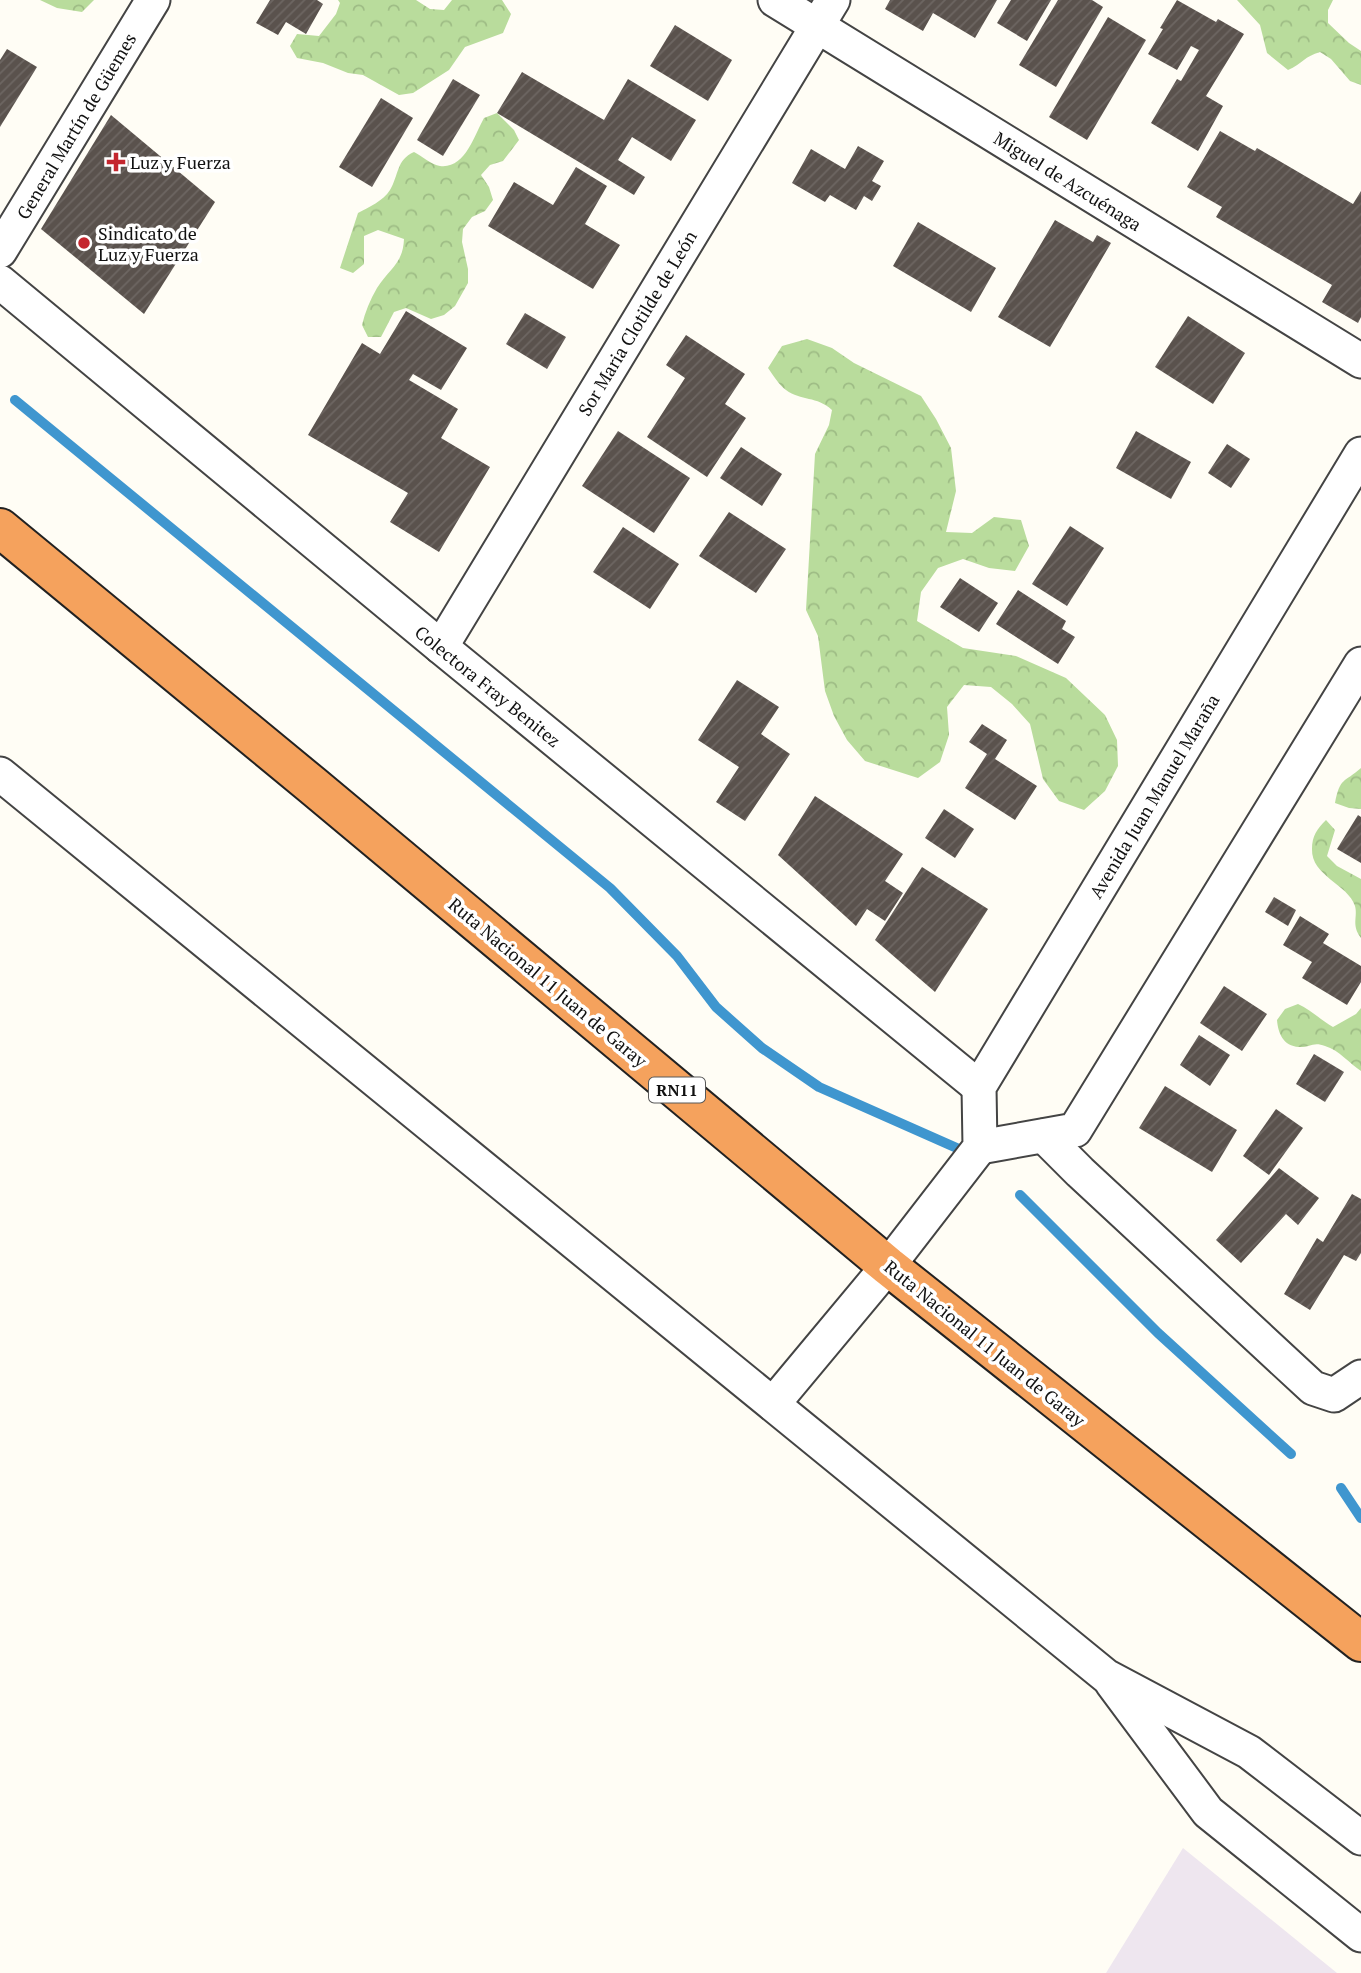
<svg xmlns="http://www.w3.org/2000/svg" width="1361" height="1973" font-family="'PT Serif',serif">
  <style>
    .industrial { fill: #eee6ef }
    .forest { fill: url(#forest-crowns) }
    .lines { fill: none; stroke-linecap: round; stroke-linejoin: round }
    .stream { stroke: #3f96cf; stroke-width: 10 }
    .building { fill: url(#building-hatch) }
    .minor-casing { stroke: #444; stroke-width: 37 }
    .highway-casing { stroke: #222; stroke-width: 42 }
    .minor { stroke: #fff; stroke-width: 33 }
    .highway { stroke: #f5a25d; stroke-width: 38 }
    .poi-dot { fill: #c4262e; stroke: #fff; stroke-width: 2.5 }
    .labels { text-anchor: middle; dominant-baseline: central; stroke-width: 7; stroke-linejoin: round; paint-order: stroke }
    .shield { fill: #fff; stroke: #585858; stroke-width: 2 }
    .shield-label { font-size: 16px; font-weight: bold; fill: #111 }
    .street-label { font-size: 18px; fill: #111; stroke: #fff }
    .poi-label { font-size: 18px; fill: #111; stroke: #fff; text-anchor: start }
  </style>
  <defs>
    <pattern id="forest-crowns" width="20" height="18" patternUnits="userSpaceOnUse" patternTransform="scale(1.75)"><rect width="20" height="18" fill="#b9dc9c"/><path d="M2 6a3 3 0 1 1 6 0M12 15a3 3 0 1 1 6 0" fill="none" stroke="#9ebc85"/></pattern>
    <pattern id="building-hatch" width="6" height="6" patternUnits="userSpaceOnUse" patternTransform="scale(1.75)"><rect width="6" height="6" fill="#5a524d"/><path d="M-1 1l2-2M0 6l6-6M5 7l2-2" fill="none" stroke="#6d6662"/></pattern>
  </defs>
  <rect width="100%" height="100%" fill="#fffdf5"/>
  <!-- industrial -->
  <polygon class="industrial" points="1183,1848 1337,1973 1106,1973"/>
  <!-- forest -->
  <g class="forest">
    <polygon points="40,0 94,0 82,12 57,8"/>
    <polygon points="338,0 416,0 430,9 444,10 452,0 502,0 511,14 503,33 465,47 449,70 413,93 399,95 363,75 348,73 323,63 297,58 290,46 297,34 319,36 336,14 340,3"/>
    <path d="M1237,0H1333L1328,10V23L1349,43L1361,51V85L1350,81L1331,59L1320,52C1305,56 1302,64 1288,70L1267,53L1260,25Z"/>
    <path d="M497,113L514,130L519,140L503,161L490,165L481,175L489,187L493,200L485,211L472,217L463,229L462,242L468,269V283L455,306L444,315L431,319L406,308L394,312L381,337H368L362,325C365,312 370,300 377,288C389,269 403,264 404,239L378,230L364,236V264L353,273L340,268L358,213C369,207 383,201 390,190C399,175 396,160 414,152C422,156 432,165 440,166C465,169 474,136 484,118Z"/>
    <path d="M807,339L832,348L854,363L921,396L936,419L951,448L956,491L946,532L972,533L994,517L1021,520L1029,546L1015,571L989,568L963,559L938,568L921,592L917,621L963,648L1016,656L1066,678L1105,715L1117,740L1118,766L1105,791L1084,810L1059,801L1043,779L1030,724L1012,704L991,687L964,685L947,707L949,735L940,762L918,778L865,761L847,740L834,716L825,691L818,636L806,610L815,454L829,425L832,410C817,396 801,401 786,390C779,385 773,375 768,368L782,346Z"/>
    <path d="M1361,768V809L1349,808L1335,803C1340,777 1344,783 1361,768Z"/>
    <path d="M1326,820L1335,830L1327,856L1337,866L1361,879V938C1351,925 1358,917 1355,906C1348,884 1311,876 1312,849C1312,836 1317,829 1326,820Z"/>
    <path d="M1298,1004C1311,1010 1321,1020 1333,1027L1356,1014L1361,1008V1071C1350,1064 1339,1050 1325,1046C1313,1041 1309,1048 1299,1047C1283,1046 1278,1033 1277,1020L1285,1009Z"/>
  </g>
  <g class="lines">
    <!-- stream -->
    <g class="stream">
      <polyline points="15,400 610,888 677,956 716,1007 762,1048 819,1087 959,1149"/>
      <polyline points="1020,1195 1158,1333 1291,1454"/>
      <polyline points="1341,1488 1361,1518"/>
    </g>
  </g>
  <!-- building -->
  <g class="building">
    <polygon points="270,0 317,0 323,4 306,34 286,22 278,35 256,23"/>
    <polygon points="890,0 997,0 975,38 933,13 923,31 885,9"/>
    <polygon points="1011,0 1051,0 1027,41 997,23"/>
    <polygon points="1058,0 1092,0 1103,7 1056,87 1019,65"/>
    <polygon points="1177,0 1216,22 1218,19 1244,34 1206,96 1223,106 1198,151 1151,123 1177,79 1181,81 1199,50 1191,46 1177,70 1148,54 1163,29 1160,28"/>
    <polygon points="1108,17 1146,40 1087,140 1049,117"/>
    <polygon points="675,25 732,60 708,101 650,66"/>
    <polygon points="7,49 37,67 0,127 0,60"/>
    <polygon points="522,72 604,120 628,79 696,120 671,161 632,137 618,160 645,177 634,195 497,113"/>
    <polygon points="453,79 480,95 443,156 417,140"/>
    <polygon points="381,98 413,118 372,187 339,167"/>
    <polygon points="111,115 215,202 144,314 41,229"/>
    <polygon points="1220,131 1255,151 1257,148 1353,204 1361,191 1361,317 1358,323 1322,302 1332,285 1216,217 1222,207 1187,187"/>
    <polygon points="858,146 884,161 872,181 881,186 872,201 864,196 856,210 830,195 825,202 792,183 811,149 845,169"/>
    <polygon points="576,167 607,186 585,224 620,245 593,289 488,226 514,182 553,205"/>
    <polygon points="1055,220 1093,242 1097,235 1111,243 1050,347 998,317"/>
    <polygon points="918,222 996,268 971,312 893,266"/>
    <polygon points="406,311 467,348 441,390 413,374 409,380 458,409 441,438 490,467 439,552 390,522 408,493 308,435 362,343 380,354"/>
    <polygon points="525,313 566,337 547,369 506,344"/>
    <polygon points="1188,316 1245,353 1213,404 1155,367"/>
    <polygon points="686,335 745,374 725,404 746,418 707,477 647,437 685,378 666,365"/>
    <polygon points="618,431 690,478 654,533 582,486"/>
    <polygon points="1136,431 1191,462 1171,499 1116,468"/>
    <polygon points="1227,444 1250,459 1231,488 1208,473"/>
    <polygon points="741,447 782,474 762,506 720,478"/>
    <polygon points="729,512 786,549 756,593 699,556"/>
    <polygon points="1070,526 1104,548 1067,606 1032,584"/>
    <polygon points="623,527 679,564 650,609 593,572"/>
    <polygon points="960,578 998,603 979,632 940,607"/>
    <polygon points="1018,590 1066,621 1062,629 1075,637 1058,664 996,624"/>
    <polygon points="737,680 779,707 761,734 790,754 745,821 716,802 739,767 698,740"/>
    <polygon points="982,724 1007,740 995,759 1037,786 1015,820 965,788 987,754 969,742"/>
    <polygon points="815,796 903,854 885,881 903,893 885,921 867,909 856,926 778,855"/>
    <polygon points="944,809 974,829 955,858 925,838"/>
    <polygon points="1358,815 1361,817 1361,863 1337,849"/>
    <polygon points="922,867 988,909 935,992 875,940"/>
    <polygon points="1274,897 1296,910 1288,926 1265,912"/>
    <polygon points="1300,916 1329,934 1323,943 1361,966 1361,982 1347,1005 1302,978 1312,962 1283,945"/>
    <polygon points="1224,986 1267,1014 1242,1051 1200,1023"/>
    <polygon points="1199,1035 1230,1055 1210,1086 1180,1065"/>
    <polygon points="1314,1054 1344,1072 1325,1102 1296,1084"/>
    <polygon points="1165,1086 1237,1130 1212,1172 1139,1128"/>
    <polygon points="1276,1109 1303,1128 1269,1175 1243,1156"/>
    <polygon points="1279,1168 1319,1198 1298,1225 1286,1214 1241,1263 1216,1240"/>
    <polygon points="1352,1194 1361,1199 1361,1253 1356,1261 1344,1255 1310,1310 1284,1294 1317,1238 1323,1242"/>
  </g>
  <g class="lines">
    <!-- minor casing -->
    <g class="minor-casing">
      <g id="minor">
        <polyline points="775,0 1361,361"/>
        <polyline points="0,251 153,0"/>
        <polyline points="0,282 441,647 979,1087"/>
        <polyline points="441,647 833,0"/>
        <polyline points="0,774 1106,1676 1249,1752 1361,1838"/>
        <polyline points="1044,1136 1080,1172 1313,1388 1334,1395 1361,1377"/>
        <polyline points="980,1147 1075,1130 1361,664"/>
        <polyline points="773,1404 888,1266 980,1147 979,1087 1361,454"/>
        <polyline points="1112,1683 1208,1812 1361,1935"/>
      </g>
    </g>
    <!-- highway casing -->
    <g class="highway-casing">
      <polyline id="highway" points="0,528 312,785 888,1266 1361,1642"/>
    </g>
    <!-- minor -->
    <use href="#minor" class="minor"/>
    <!-- highway -->
    <use href="#highway" class="highway"/>
  </g>
  <!-- markers -->
  <g class="poi-dot">
    <path d="M112.5 151.5h7v7h7v7h-7v7h-7v-7h-7v-7h7z"/>
    <circle cx="84" cy="243" r="7"/>
  </g>
  <g class="labels">
    <!-- shield labels -->
    <rect class="shield" x="649" y="1077.5" width="56" height="25" rx="5"/>
    <g class="shield-label">
      <text x="677" y="1090">RN11</text>
    </g>
    <!-- street labels -->
    <g class="street-label">
      <text transform="translate(76 126) rotate(-59)">General Martín de Güemes</text>
      <text transform="translate(1068 181) rotate(32)">Miguel de Azcuénaga</text>
      <text transform="translate(637 323) rotate(-59)">Sor Maria Clotilde de León</text>
      <text transform="translate(488 686) rotate(39)">Colectora Fray Benitez</text>
      <text transform="translate(1154 796) rotate(-59)">Avenida Juan Manuel Maraña</text>
      <text transform="translate(548 982) rotate(40)">Ruta Nacional 11 Juan de Garay</text>
      <text transform="translate(985 1343) rotate(39)">Ruta Nacional 11 Juan de Garay</text>
    </g>
    <!-- poi labels -->
    <g class="poi-label">
      <text x="130" y="162">Luz y Fuerza</text>
      <text x="98" y="233">Sindicato de<tspan x="98" dy="21">Luz y Fuerza</tspan></text>
    </g>
  </g>
</svg>
